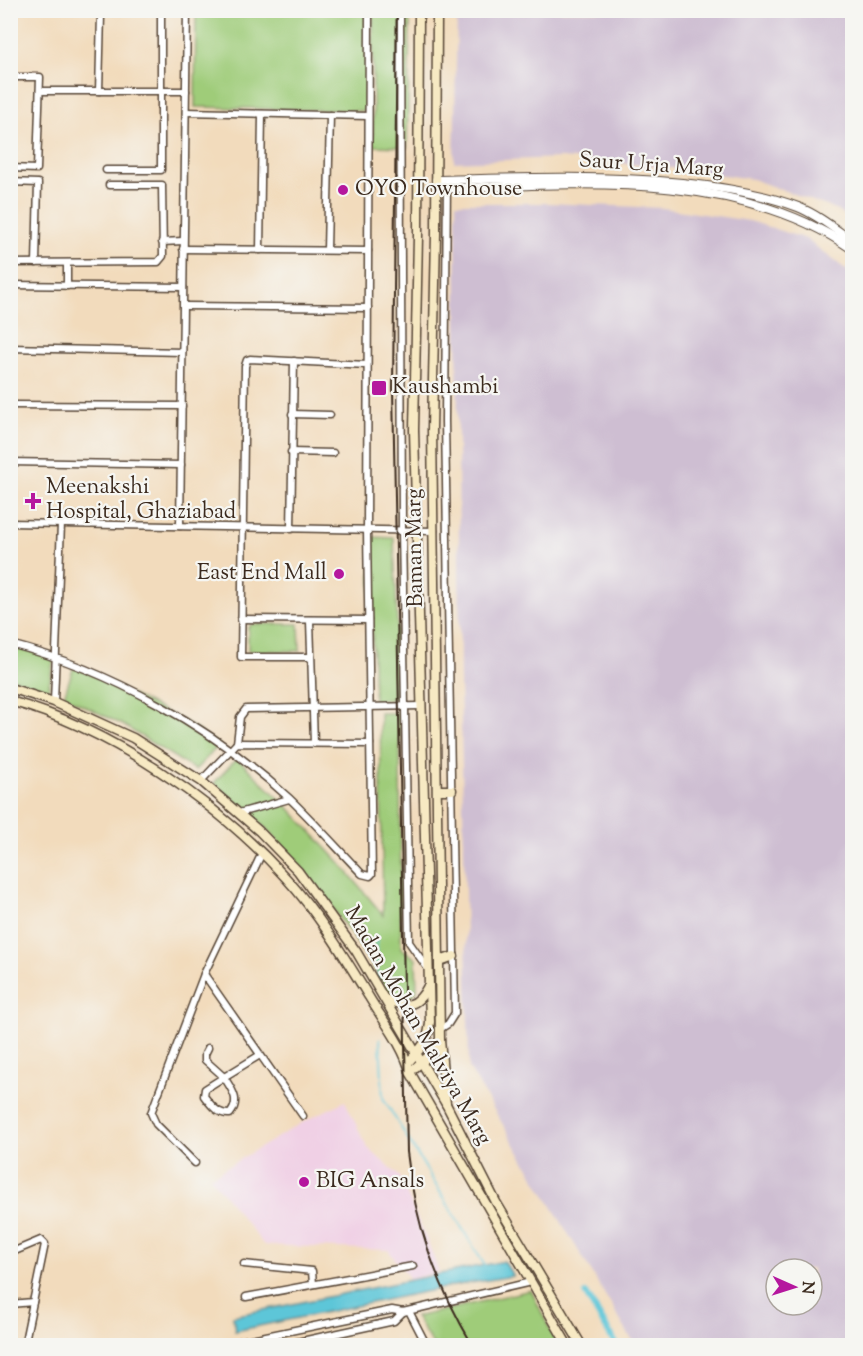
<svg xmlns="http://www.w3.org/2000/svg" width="863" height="1356" font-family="'Sorts Mill Goudy',serif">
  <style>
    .built { fill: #f0d0e5 }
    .industrial { fill: #cebed2; fill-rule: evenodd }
    .green { fill: #9fcc79; stroke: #6d7b4c; stroke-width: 1.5 }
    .water { fill: #5dc6d8; stroke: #4c787b; stroke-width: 1.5 }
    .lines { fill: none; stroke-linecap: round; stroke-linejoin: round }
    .stream { stroke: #5dc6d8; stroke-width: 2 }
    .canal { stroke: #5dc6d8; stroke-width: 7 }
    .minor-casing { stroke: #564536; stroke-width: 9 }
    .tertiary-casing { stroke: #564536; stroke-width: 10 }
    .secondary-casing { stroke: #564536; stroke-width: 11 }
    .minor { stroke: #fff; stroke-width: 6 }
    .tertiary { stroke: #fff; stroke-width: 8 }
    .secondary { stroke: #f7e9c3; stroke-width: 8 }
    .rail { stroke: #3b2a1e; stroke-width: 2 }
    .poi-dot { fill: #b5179e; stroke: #f6f6f2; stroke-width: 2 }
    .labels { text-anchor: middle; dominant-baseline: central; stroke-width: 4.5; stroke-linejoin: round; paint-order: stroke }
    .street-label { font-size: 22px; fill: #3b2a1e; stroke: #f6f6f2 }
    .poi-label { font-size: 22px; fill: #3b2a1e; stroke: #f6f6f2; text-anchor: start }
  </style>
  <rect width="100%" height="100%" fill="#f6f6f2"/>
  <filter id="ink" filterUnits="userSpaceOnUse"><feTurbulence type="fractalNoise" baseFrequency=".0167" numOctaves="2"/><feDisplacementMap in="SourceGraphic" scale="12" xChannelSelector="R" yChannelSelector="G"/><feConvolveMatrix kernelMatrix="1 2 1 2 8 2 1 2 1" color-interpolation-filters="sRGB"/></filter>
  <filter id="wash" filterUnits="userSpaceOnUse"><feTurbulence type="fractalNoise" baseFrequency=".008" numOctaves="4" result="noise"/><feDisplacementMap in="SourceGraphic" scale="24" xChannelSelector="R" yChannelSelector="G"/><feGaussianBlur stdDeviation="1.35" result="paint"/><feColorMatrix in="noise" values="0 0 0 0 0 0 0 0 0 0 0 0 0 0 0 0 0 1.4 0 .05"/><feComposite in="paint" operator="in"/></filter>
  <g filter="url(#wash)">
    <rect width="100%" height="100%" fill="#f2dbbc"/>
    <!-- built -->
    <polygon class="built" points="345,1101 367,1147 399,1176 427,1240 439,1272 410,1279 388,1250 264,1245 210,1177 305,1121"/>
    <!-- industrial -->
    <g class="industrial">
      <polygon points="457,11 852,11 852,221 835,209 752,179 664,167 561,158 454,162"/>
      <path d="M456,203H547L663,208L750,221L806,239L852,274V1345H635L469,1068L460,677ZM776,1269H812V1305H776Z"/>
    </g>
    <!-- green -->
    <g class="green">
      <polygon points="365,10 368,15 367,111 195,107 196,11"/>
      <polygon points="373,11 406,11 410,23 407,147 373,146"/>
      <polygon points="370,537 394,538 400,699 374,700"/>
      <polygon points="252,624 299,624 300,651 248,651 248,628"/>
      <polygon points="10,644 54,658 48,690 11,678"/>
      <polygon points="74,666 184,721 219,745 195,770 123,725 64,696"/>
      <polygon points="380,713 400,713 401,948 416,959 417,991 410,997 401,999 390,994 351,934 311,879 270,832 214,783 237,758 291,810 341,864 383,915"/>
      <polygon points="531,1290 557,1345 433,1345 415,1317"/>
    </g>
    <!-- water -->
    <polygon class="water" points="504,1261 513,1276 458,1285 235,1331 233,1316"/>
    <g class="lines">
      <!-- stream -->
      <g class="stream">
        <polyline points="376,936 378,981"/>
        <polyline points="380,1039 383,1098 485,1266"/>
      </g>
      <!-- canal -->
      <polyline class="canal" points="586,1294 617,1346"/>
    </g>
  </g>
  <g filter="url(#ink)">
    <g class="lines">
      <!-- minor casing -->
      <g class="minor-casing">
        <g id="minor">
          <polyline points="400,10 402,531 409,942 428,969"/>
          <polyline points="10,77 40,77 37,169 10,168"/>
          <polyline points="40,91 186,91"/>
          <polyline points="99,91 101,15 104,10"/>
          <polyline points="186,112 368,116"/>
          <polyline points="106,170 161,170 161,10"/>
          <polyline points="10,182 38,183 36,263"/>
          <polyline points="162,242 183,241"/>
          <polyline points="183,249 368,251"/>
          <polyline points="260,250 262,114"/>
          <polyline points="327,250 330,115"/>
          <polyline points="10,263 158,262 163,256 162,185 109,185"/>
          <polyline points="10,285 183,287"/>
          <polyline points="67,286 67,264"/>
          <polyline points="184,306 368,308"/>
          <polyline points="10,348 182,352"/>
          <polyline points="10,405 182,406"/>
          <polyline points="292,414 330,415"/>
          <polyline points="291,452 333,453"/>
          <polyline points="10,462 181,465"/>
          <polyline points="10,523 434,531"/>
          <polyline points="180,526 187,10"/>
          <polyline points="291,529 294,361"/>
          <polyline points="241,619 368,620"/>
          <polyline points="310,621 314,743"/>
          <path d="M10,644C111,670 213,728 289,798C314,822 338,849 362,874L370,876L372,874L367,530L369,10"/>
          <polyline points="311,657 241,657 245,366 247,360 250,359 367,365"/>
          <polyline points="54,702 61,524"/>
          <polyline points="237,743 240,717 246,709 421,706"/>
          <polyline points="201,781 237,743 370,744"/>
          <polyline points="239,813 289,799"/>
          <polyline points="204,974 303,1116"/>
          <polyline points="440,1029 448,1024 455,1013 445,421 447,180"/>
          <path d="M208,1048L205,1054V1060L224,1077L205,1089L204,1096C211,1105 218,1115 230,1114C241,1100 232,1090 224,1077L260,1055"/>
          <polyline points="195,1163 156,1124 151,1113 204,974 262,853"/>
          <polyline points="10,1253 41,1240 45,1244 24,1346"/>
          <polyline points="244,1264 312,1271 313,1284"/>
          <polyline points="246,1297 413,1266"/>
          <polyline points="10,1304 33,1302"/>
          <polyline points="409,1311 427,1346"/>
          <polyline points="217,1346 392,1310 403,1312 531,1282"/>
          <polyline points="279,1346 394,1321 403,1312"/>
        </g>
      </g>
      <!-- tertiary casing -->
      <g class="tertiary-casing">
        <g id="tertiary">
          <path d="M436,180C518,178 600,175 682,183C721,187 762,193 798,207C818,215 835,229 852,241"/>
          <path d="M436,189C569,184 737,168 852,249"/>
        </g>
      </g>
      <!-- secondary casing -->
      <g class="secondary-casing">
        <g id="secondary">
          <polyline points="437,10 436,234 432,429 440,1040 446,1104"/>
          <polyline points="10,688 54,702 133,738 201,781 259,831 298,871 356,951 446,1104 496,1202 582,1346"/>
          <path d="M10,701C110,728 217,802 286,878C318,913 344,956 369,997C382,1019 405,1048 410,1072L568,1346"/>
          <polyline points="438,790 452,790"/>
          <polyline points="440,961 454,956"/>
          <path d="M385,999C406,1008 417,1008 428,986"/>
          <path d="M408,1063C421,1047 428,1044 430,1022L414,430L418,236L419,10"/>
          <polyline points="410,1072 431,1054 440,1040"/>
        </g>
      </g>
      <!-- minor -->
      <use href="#minor" class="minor"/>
      <!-- tertiary -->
      <use href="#tertiary" class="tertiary"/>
      <!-- secondary -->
      <use href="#secondary" class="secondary"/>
      <!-- rail -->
      <path class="rail" d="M397,10L393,388L407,1152C415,1225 436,1283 473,1346"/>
    </g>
  </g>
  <!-- markers -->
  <g class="poi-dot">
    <circle cx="343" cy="190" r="6"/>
    <rect x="371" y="380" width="16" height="16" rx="3"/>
    <path d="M30 492h6v6h6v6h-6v6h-6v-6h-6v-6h6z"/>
    <circle cx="339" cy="574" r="6"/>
    <circle cx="304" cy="1182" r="6"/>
  </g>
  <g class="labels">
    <!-- street labels -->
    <g class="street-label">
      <text transform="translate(651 166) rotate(4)">Saur Urja Marg</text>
      <text transform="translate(416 548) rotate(-91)">Baman Marg</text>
      <text transform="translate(417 1026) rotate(60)">Madan Mohan Malviya Marg</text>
    </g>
    <!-- poi labels -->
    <g class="poi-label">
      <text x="355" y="190">OYO Townhouse</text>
      <text x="392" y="388">Kaushambi</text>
      <text x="46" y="488">Meenakshi<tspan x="46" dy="25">Hospital, Ghaziabad</tspan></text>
      <text x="327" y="574" text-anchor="end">East End Mall</text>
      <text x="316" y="1182">BIG Ansals</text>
    </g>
  </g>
  <!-- margin -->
  <rect width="863" height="1356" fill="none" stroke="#f6f6f2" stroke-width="36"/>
  <!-- north arrow -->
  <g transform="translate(794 1287) rotate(93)"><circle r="28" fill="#f6f6f2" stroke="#aba49d" stroke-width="1.5"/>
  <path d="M0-4.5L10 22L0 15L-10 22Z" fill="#b5179e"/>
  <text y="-9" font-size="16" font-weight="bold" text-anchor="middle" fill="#3b2a1e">N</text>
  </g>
</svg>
